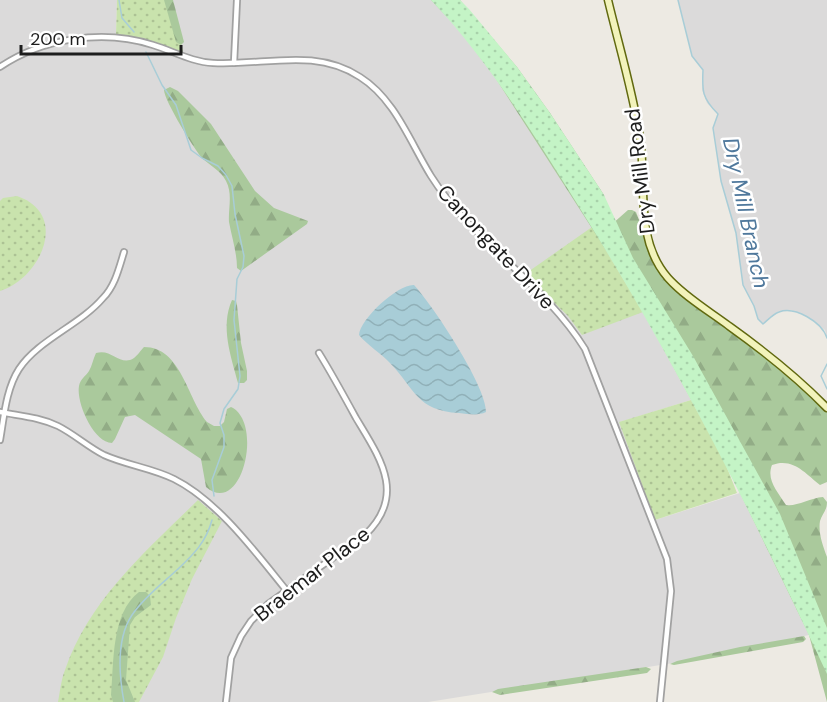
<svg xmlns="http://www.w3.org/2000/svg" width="827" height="702" font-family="'DM Sans',sans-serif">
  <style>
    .residential { fill: #dbdada }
    .grass { fill: url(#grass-dots) }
    .forest { fill: url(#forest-firs) }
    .park { fill: url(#park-dots) }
    .water { fill: url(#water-waves) }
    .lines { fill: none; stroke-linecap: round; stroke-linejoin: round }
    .stream { stroke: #a8cdd7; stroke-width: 1.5 }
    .street-casing { stroke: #a1a1a1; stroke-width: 8 }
    .secondary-casing { stroke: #61690f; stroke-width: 9 }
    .street { stroke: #fff; stroke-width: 4.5 }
    .secondary { stroke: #f2f3bb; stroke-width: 6 }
    .labels { text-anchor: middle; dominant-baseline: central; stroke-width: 5; stroke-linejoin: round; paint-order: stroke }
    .street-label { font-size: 21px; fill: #1d1d1d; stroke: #fff }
    .water-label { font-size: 22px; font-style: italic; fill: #4f789c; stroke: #fff }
  </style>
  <defs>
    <pattern id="grass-dots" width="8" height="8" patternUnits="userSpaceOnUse" patternTransform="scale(1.5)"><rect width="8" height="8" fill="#c9e3ad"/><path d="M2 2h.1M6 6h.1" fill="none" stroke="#acc294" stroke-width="1.8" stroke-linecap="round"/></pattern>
    <pattern id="forest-firs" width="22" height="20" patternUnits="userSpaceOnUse" patternTransform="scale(1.5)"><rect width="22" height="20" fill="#aac99c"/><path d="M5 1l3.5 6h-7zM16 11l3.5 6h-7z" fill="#92ac86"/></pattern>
    <pattern id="park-dots" width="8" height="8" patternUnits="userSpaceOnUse" patternTransform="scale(1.5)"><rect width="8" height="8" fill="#c4f4c6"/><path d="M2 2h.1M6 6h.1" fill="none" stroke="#a8d1aa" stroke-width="1.8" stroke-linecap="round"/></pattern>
    <pattern id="water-waves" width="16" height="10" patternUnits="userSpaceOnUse" patternTransform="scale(1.5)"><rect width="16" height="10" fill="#a8cdd7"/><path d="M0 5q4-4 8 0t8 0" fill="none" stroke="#90b0b8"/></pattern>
  </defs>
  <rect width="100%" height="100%" fill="#edeae3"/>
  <!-- residential -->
  <g class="residential">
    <polygon points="0,0 117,0 116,34 141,39 182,52 171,0 431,0 462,33 496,79 565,184 629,286 691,400 620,422 655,520 740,493 809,635 673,663 428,702 0,702"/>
    <polygon points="678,0 827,0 827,338 825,330 808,317 791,310 777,312 763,324 758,319 754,306 743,285 736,233 721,181 713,128 718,114 707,103 702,90 703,70 692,56"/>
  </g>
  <!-- grass -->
  <g class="grass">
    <polygon points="117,0 171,0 183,52 141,39 116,34"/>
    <path d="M17,196C70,214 41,278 0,291V201L3,198Z"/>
    <polygon points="592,227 643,312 582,335 568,316 525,274"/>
    <polygon points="691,400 724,460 737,493 655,520 619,422"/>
    <path d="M198,500L222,521L192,579L176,618L163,657L139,702H58C60,692 61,680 65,670C89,600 146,551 198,500Z"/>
  </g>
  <!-- forest -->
  <g class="forest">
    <polygon points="164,0 173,0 184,42 181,45 176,42"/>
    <path d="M431,0H460L517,67L550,113L604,195L611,225L628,210H632L636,212L648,243L668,278L758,347L827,409V482L820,485C806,474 793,457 772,465C766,480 778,492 786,505C796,507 810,498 823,497L827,502C827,511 822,514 820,521C818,533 823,546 827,557V702L809,635L724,460L629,286L496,79L462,33Z"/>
    <path d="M170,87L178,91L211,124L255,191L274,208L308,221L307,224L241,271L237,268C237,253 232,238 229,222C228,209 233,194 226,181C221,171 211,166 203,159C195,151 164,100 164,90Z"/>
    <path d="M232,300L236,301L237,305L241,343L247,371V380L244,383H238C231,356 220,327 232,300Z"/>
    <path d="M144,347C181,347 187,398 207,422L214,426H220L224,422L227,409L231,407C264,422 242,518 206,487L201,459L135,415L125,417L115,439L112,443C93,442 76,402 79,386C80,379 86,376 89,371C92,366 93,359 96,353C112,348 120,367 134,358C137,356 141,350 144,347Z"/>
    <path d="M139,592H146L150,596L151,605L135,617L130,625L126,680L135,702H113L111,695C114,663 111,613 139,592Z"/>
    <polygon points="804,636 806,639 803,642 674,665 670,664 677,661 740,647"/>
    <polygon points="646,667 651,669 647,673 500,695 492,692 498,689"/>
  </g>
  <!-- park -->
  <path class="park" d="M431,0H460L469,9L517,67L550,113L604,195L633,258L693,356L780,514L827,628V674C752,512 671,353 576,202C532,132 488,60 431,0Z"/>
  <!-- water -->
  <path class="water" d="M414,285C432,304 487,387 486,412C478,416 468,414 459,413C417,411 415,389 390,363C381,353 368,346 359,335C360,319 398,284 414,285Z"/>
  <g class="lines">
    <!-- stream -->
    <g class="stream">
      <polyline points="119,0 122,18 134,32"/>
      <path d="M678,0L692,56L703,70C702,91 702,98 718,114L713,128L721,181L736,233L743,285L754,306L758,319L763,324C768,320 773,314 779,312C795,306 822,322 827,338"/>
      <polyline points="146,52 162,85 176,105 191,150 202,158 218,166 226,175 232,186 235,214 244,256 243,267 237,279 234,320 240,376 238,389 224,409 220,423 224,435 224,447 212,480 214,496"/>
      <polyline points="827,364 821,376 827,389"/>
      <path d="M124,702C119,675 116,639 132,615C144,597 163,583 178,569C194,554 206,542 212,520"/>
    </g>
    <!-- street casing -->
    <g class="street-casing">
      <g id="street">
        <polyline points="234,63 237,0"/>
        <path d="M0,67C43,38 103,29 153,45C173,51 192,62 213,63C264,66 314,47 360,77C395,99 410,142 431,176C472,241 544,283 585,349L667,559L671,591L660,702"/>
        <path d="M0,412C20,416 39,417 58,426C74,434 88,447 104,455C126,465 152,468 174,479C218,501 256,553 287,591"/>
        <path d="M0,440C4,417 6,389 19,369C38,340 80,325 103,298C115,286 119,268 124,252"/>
        <path d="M226,702L231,658L241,636L251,621L268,604L365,535C407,495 380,458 356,418C344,396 332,374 319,353"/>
      </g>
    </g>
    <!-- secondary casing -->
    <g class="secondary-casing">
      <path id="secondary" d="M608,0C619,46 633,92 640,138C647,185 634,239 668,278C685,297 709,311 729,326C764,351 797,377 827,408"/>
    </g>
    <!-- street -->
    <use href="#street" class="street"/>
    <!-- secondary -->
    <use href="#secondary" class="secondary"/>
  </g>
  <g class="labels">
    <!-- street labels -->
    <g class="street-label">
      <text transform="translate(640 171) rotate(-97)">Dry Mill Road</text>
      <text transform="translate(496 247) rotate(47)">Canongate Drive</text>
      <text transform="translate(312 574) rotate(-38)">Braemar Place</text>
    </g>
    <!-- water labels -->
    <g class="water-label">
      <text transform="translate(746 213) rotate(78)">Dry Mill Branch</text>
    </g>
  </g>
  <!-- scale -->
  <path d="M21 45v9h160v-9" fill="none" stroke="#1d1d1d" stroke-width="3"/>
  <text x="30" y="45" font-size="18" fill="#1d1d1d" stroke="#ffffff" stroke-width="4.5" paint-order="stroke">200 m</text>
</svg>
